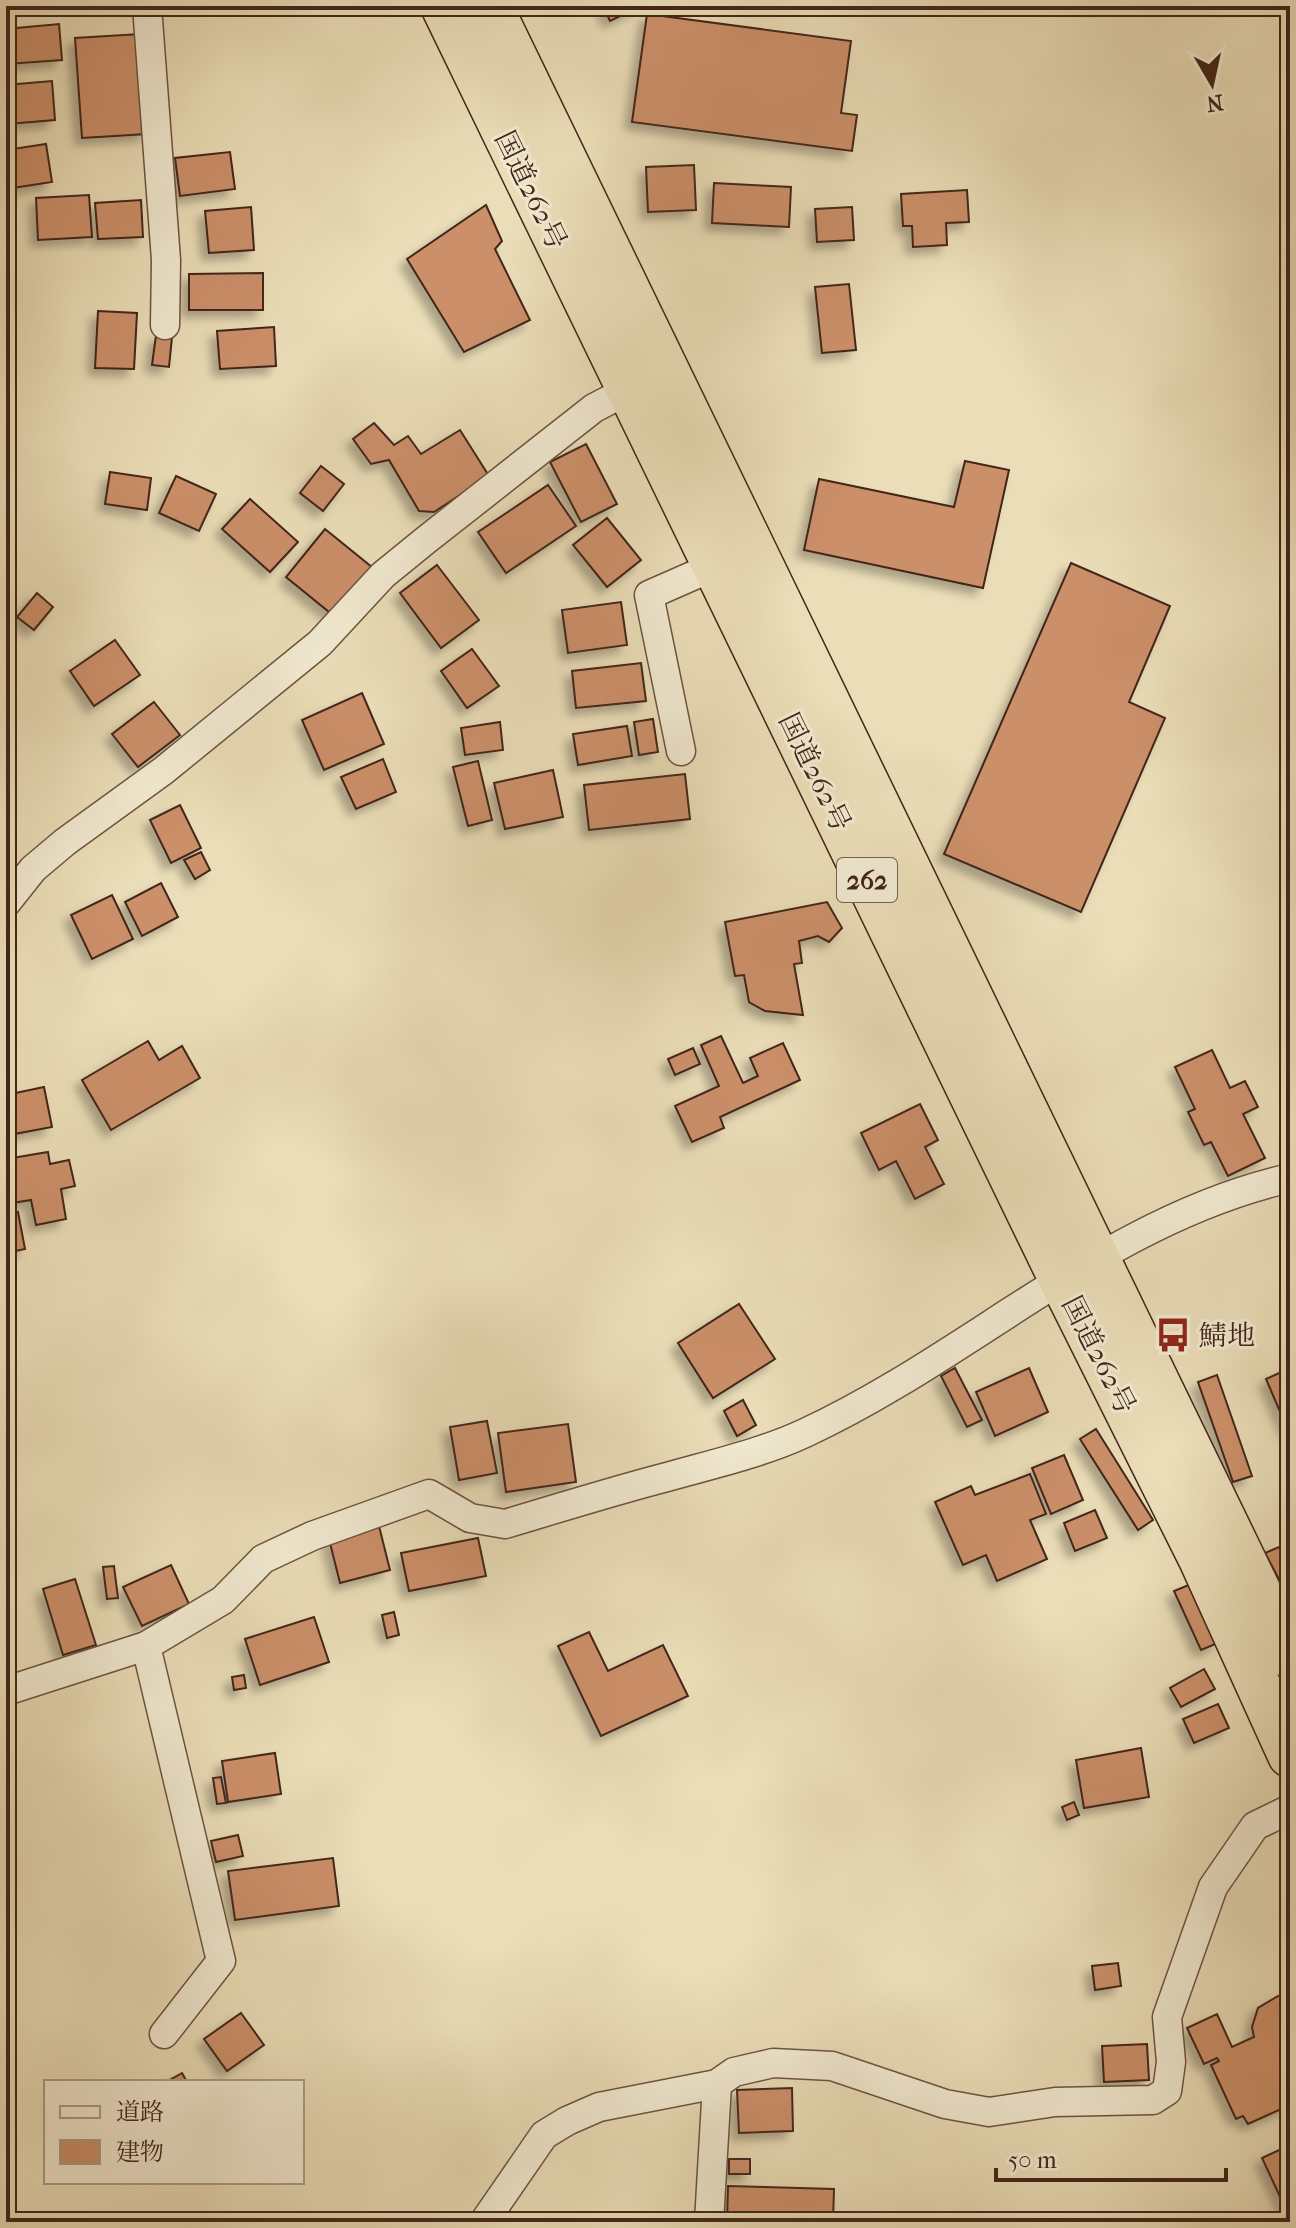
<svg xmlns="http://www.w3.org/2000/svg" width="1296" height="2228" font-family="'IM FELL French Canon','Noto Serif JP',serif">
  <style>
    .building { fill: #cb8f69; stroke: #42251a; stroke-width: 2; filter: url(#shadow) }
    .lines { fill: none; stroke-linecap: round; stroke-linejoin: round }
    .street-casing { stroke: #6c5341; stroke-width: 31 }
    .highway-casing { stroke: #42251a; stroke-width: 47 }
    .street { stroke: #f1e9d0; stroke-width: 28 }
    .highway { stroke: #eaddb7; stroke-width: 44 }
    .labels { text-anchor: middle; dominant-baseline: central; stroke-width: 6; stroke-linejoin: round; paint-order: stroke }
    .shield { fill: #f1e9d0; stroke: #766051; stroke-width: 2 }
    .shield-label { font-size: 26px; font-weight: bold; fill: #42251a }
    .street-label { font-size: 28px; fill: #42251a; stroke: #f1e9d0 }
    .poi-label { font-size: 28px; fill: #42251a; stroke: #f1e9d0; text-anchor: start }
  </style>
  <defs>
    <filter id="shadow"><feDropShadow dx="-7" dy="7" stdDeviation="4" flood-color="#0004"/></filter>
  </defs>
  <rect width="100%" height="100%" fill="#eaddb7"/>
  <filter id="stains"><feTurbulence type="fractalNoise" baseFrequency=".0025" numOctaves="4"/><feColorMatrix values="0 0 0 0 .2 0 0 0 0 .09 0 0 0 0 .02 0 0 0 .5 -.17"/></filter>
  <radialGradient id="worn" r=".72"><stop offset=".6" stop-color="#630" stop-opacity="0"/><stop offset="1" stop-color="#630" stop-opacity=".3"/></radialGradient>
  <!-- building -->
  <g class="building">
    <polygon points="603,6 641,6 610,21"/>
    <polygon points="647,14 851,41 841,113 857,115 852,151 632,122"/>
    <polygon points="59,24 62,60 7,64 6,29"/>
    <polygon points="140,34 147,134 82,138 75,38"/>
    <polygon points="52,81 55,120 8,124 6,85"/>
    <polygon points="46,144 52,182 6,189 6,150"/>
    <polygon points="230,152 235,189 180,196 175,158"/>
    <polygon points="694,165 696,210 648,212 646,167"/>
    <polygon points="714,183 791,187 789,227 712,223"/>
    <polygon points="967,190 969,222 946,223 947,245 913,247 912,226 903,226 901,194"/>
    <polygon points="89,195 92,237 38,240 36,198"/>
    <polygon points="141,200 143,237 98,239 95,203"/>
    <polygon points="486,205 502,241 495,249 530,320 464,352 407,259"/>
    <polygon points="251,207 254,250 209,253 205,211"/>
    <polygon points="852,207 854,240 817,242 815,209"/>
    <polygon points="263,273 263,310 189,310 189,274"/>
    <polygon points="849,284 856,350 822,353 815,287"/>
    <polygon points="98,311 137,313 134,369 95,368"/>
    <polygon points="274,327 276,366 220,369 217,331"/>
    <polygon points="156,335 172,337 169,367 152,365"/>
    <polygon points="374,423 394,445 408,436 421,454 460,430 489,476 434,512 419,511 389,460 371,464 353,439"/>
    <polygon points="586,444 617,504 581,522 550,462"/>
    <polygon points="965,461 1009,470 983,588 804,550 819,479 954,507"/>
    <polygon points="321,466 344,484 323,511 300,493"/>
    <polygon points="110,472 151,478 147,510 105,504"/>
    <polygon points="176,476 216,494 199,531 159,513"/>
    <polygon points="548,485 576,526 506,573 478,532"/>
    <polygon points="250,499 298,542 270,572 222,529"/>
    <polygon points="607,518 641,560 607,587 573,545"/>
    <polygon points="325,529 373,568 334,616 286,577"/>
    <polygon points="1071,563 1170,606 1129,702 1165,718 1081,912 944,854"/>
    <polygon points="437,565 479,620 441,648 400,593"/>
    <polygon points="37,593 53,607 34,630 17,617"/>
    <polygon points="621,602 627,645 568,653 562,610"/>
    <polygon points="115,640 140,675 94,706 70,671"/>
    <polygon points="472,649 499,686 467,708 441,671"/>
    <polygon points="641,663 646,701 576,708 572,671"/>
    <polygon points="362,693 384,744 324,770 302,720"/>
    <polygon points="154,702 180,735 138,767 112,734"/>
    <polygon points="653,719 658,752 639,755 634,722"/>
    <polygon points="500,722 503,750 465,755 461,728"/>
    <polygon points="627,726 632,756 578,765 573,734"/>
    <polygon points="383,759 396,792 356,809 341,777"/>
    <polygon points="478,761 492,820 468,826 453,767"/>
    <polygon points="553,770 563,817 505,829 494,783"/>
    <polygon points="685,774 690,819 589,830 584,785"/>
    <polygon points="180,805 201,848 171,863 150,820"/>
    <polygon points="201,852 210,870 195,879 184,860"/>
    <polygon points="161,883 178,917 142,936 125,902"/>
    <polygon points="112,895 133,939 92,959 71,915"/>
    <polygon points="827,902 842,928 829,942 818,936 799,941 802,963 794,964 803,1015 765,1011 749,1002 744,975 735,976 725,922"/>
    <polygon points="721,1036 743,1083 758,1076 750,1058 783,1043 800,1080 720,1117 724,1128 692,1142 675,1106 719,1086 701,1045"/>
    <polygon points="148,1041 159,1060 182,1046 200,1078 111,1130 82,1080"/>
    <polygon points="693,1048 700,1064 675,1075 668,1059"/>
    <polygon points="1212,1050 1230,1088 1245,1081 1258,1107 1243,1114 1265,1158 1228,1176 1211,1142 1204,1145 1188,1112 1195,1109 1175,1067"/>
    <polygon points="44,1087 52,1127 9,1135 6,1095"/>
    <polygon points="920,1104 938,1140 925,1147 944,1184 915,1199 896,1161 879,1170 861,1133"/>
    <polygon points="48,1152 50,1164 69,1160 75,1186 61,1189 66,1219 36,1225 31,1200 6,1204 6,1159"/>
    <polygon points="18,1212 25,1249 6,1253 6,1214"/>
    <polygon points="739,1304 775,1359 713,1398 678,1343"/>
    <polygon points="955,1368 982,1420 967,1427 941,1376"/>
    <polygon points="1029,1368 1048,1412 995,1436 976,1392"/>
    <polygon points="1290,1368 1290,1435 1266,1379"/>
    <polygon points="1217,1375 1252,1476 1233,1482 1198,1382"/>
    <polygon points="743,1400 756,1425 737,1436 724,1411"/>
    <polygon points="487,1421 497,1473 459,1480 450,1427"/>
    <polygon points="568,1424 576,1482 506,1492 498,1433"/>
    <polygon points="1096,1429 1153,1520 1138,1530 1080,1439"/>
    <polygon points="1064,1455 1083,1500 1051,1514 1032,1468"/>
    <polygon points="1030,1474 1046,1514 1030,1520 1047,1559 997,1581 986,1555 963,1565 935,1502 971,1486 975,1495"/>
    <polygon points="1095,1510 1107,1538 1075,1551 1064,1523"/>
    <polygon points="379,1526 390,1570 340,1583 329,1539"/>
    <polygon points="478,1538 486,1576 409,1591 401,1553"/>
    <polygon points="1279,1547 1290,1569 1290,1600 1265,1553"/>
    <polygon points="171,1565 189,1604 142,1626 123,1587"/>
    <polygon points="114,1566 118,1598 107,1599 103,1567"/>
    <polygon points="75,1579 96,1645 63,1655 43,1589"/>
    <polygon points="1191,1584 1218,1643 1201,1650 1174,1591"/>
    <polygon points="394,1612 399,1635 387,1638 382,1615"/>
    <polygon points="6,1614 13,1614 16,1670 6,1671"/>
    <polygon points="314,1617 329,1662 260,1685 245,1639"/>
    <polygon points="589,1632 608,1671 663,1645 688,1696 601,1736 558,1646"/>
    <polygon points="1204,1669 1215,1689 1181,1707 1170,1688"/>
    <polygon points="244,1675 246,1688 234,1690 232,1677"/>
    <polygon points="1218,1704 1229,1728 1194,1743 1183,1719"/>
    <polygon points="1141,1748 1149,1797 1084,1808 1076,1760"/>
    <polygon points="275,1753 281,1794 228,1802 222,1761"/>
    <polygon points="221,1777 226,1803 217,1804 213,1778"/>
    <polygon points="1074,1802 1079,1815 1067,1820 1062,1807"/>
    <polygon points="238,1835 243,1856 216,1862 211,1841"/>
    <polygon points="333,1858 339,1906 235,1920 228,1871"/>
    <polygon points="1118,1963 1121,1986 1095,1990 1092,1966"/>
    <polygon points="1278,1996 1290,1997 1290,2105 1248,2124 1243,2116 1236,2119 1211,2065 1219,2061 1217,2058 1204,2064 1187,2028 1217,2014 1232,2047 1254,2037 1252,2027 1258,2008"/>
    <polygon points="241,2013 264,2045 227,2071 204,2039"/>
    <polygon points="1147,2044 1149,2080 1104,2082 1102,2046"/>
    <polygon points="182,2073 187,2082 166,2082"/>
    <polygon points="792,2088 793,2131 739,2133 737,2090"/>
    <polygon points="1290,2145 1290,2218 1262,2158"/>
    <rect x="729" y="2159" width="21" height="15"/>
    <polygon points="728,2186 834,2189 833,2222 727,2222"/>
  </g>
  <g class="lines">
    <!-- street casing -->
    <g class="street-casing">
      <g id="street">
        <polyline points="147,6 166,260 165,325"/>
        <polyline points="681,751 649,595 715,566"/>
        <polyline points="6,903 33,869 65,842 163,771 320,643 383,575 426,540 594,408 642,383"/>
        <polyline points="146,1646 221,1961 164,2034"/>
        <path d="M6,1691L146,1646L223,1600L263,1559L312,1536L429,1494L470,1518L505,1524C559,1508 613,1491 667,1477C713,1464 762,1453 805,1433C971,1356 1108,1219 1290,1178"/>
        <polyline points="484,2222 544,2135 567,2121 599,2107 717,2084 734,2072 773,2063 832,2066 945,2104 989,2112 1055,2102 1153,2100 1167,2091 1171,2062 1167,2017 1213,1887 1255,1826 1290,1809"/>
        <polyline points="709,2222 717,2084"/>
      </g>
    </g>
    <!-- highway casing -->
    <g class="highway-casing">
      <g id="highway">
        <polyline points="443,6 1062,1281 1201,1559 1290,1755"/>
        <polyline points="490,6 1290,1656"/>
      </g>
    </g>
    <!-- street -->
    <use href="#street" class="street"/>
    <!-- highway -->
    <use href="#highway" class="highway"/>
  </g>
  <!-- icons -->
  <defs>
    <g id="bus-bare" transform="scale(2.76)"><path d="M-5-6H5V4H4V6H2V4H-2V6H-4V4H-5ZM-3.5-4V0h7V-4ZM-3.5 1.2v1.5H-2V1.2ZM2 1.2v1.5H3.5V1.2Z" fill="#8f2418" stroke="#f1e9d0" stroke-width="2.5" paint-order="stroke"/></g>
  </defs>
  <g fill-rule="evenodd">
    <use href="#bus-bare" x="1173" y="1335"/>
  </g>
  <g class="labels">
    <!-- shield labels -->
    <rect class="shield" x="837" y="858" width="60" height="44" rx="6"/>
    <g class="shield-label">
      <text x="867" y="880">262</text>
    </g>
    <!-- street labels -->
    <g class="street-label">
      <text transform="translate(531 190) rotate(64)">国道262号</text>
      <text transform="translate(815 772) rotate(64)">国道262号</text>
      <text transform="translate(1099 1355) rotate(63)">国道262号</text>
    </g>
    <!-- poi labels -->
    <g class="poi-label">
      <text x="1199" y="1335">鯖地</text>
    </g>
  </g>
  <!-- margin -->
  <rect width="1296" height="2228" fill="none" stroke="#eaddb7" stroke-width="32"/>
  <rect x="8" y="8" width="1280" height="2212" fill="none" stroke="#42251a" stroke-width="4"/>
  <rect x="16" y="16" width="1264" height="2196" fill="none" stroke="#42251a" stroke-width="2"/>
  <!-- legend -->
  <rect x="44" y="2080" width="260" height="104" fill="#f1e9d0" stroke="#ab9b87" stroke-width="2"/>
  <rect x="60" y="2106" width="40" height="12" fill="#f1e9d0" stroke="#ab9b87" stroke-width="2"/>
  <text x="116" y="2120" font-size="24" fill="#42251a">道路</text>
  <rect x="60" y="2140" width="40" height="24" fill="#cb8f69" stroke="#ab9b87" stroke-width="2"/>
  <text x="116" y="2160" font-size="24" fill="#42251a">建物</text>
  <!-- north arrow -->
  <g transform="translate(1212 84) rotate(171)" stroke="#f1e9d0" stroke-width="6" paint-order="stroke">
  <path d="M0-6L14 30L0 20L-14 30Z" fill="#42251a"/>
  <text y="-12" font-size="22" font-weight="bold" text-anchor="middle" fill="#42251a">N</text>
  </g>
  <!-- scale -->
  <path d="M996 2168v12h230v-12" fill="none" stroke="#42251a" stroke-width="4"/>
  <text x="1008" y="2168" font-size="24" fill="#42251a" stroke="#f1e9d0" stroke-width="6" paint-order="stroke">50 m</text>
  <rect width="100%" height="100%" filter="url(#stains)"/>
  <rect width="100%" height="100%" fill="url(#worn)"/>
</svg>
